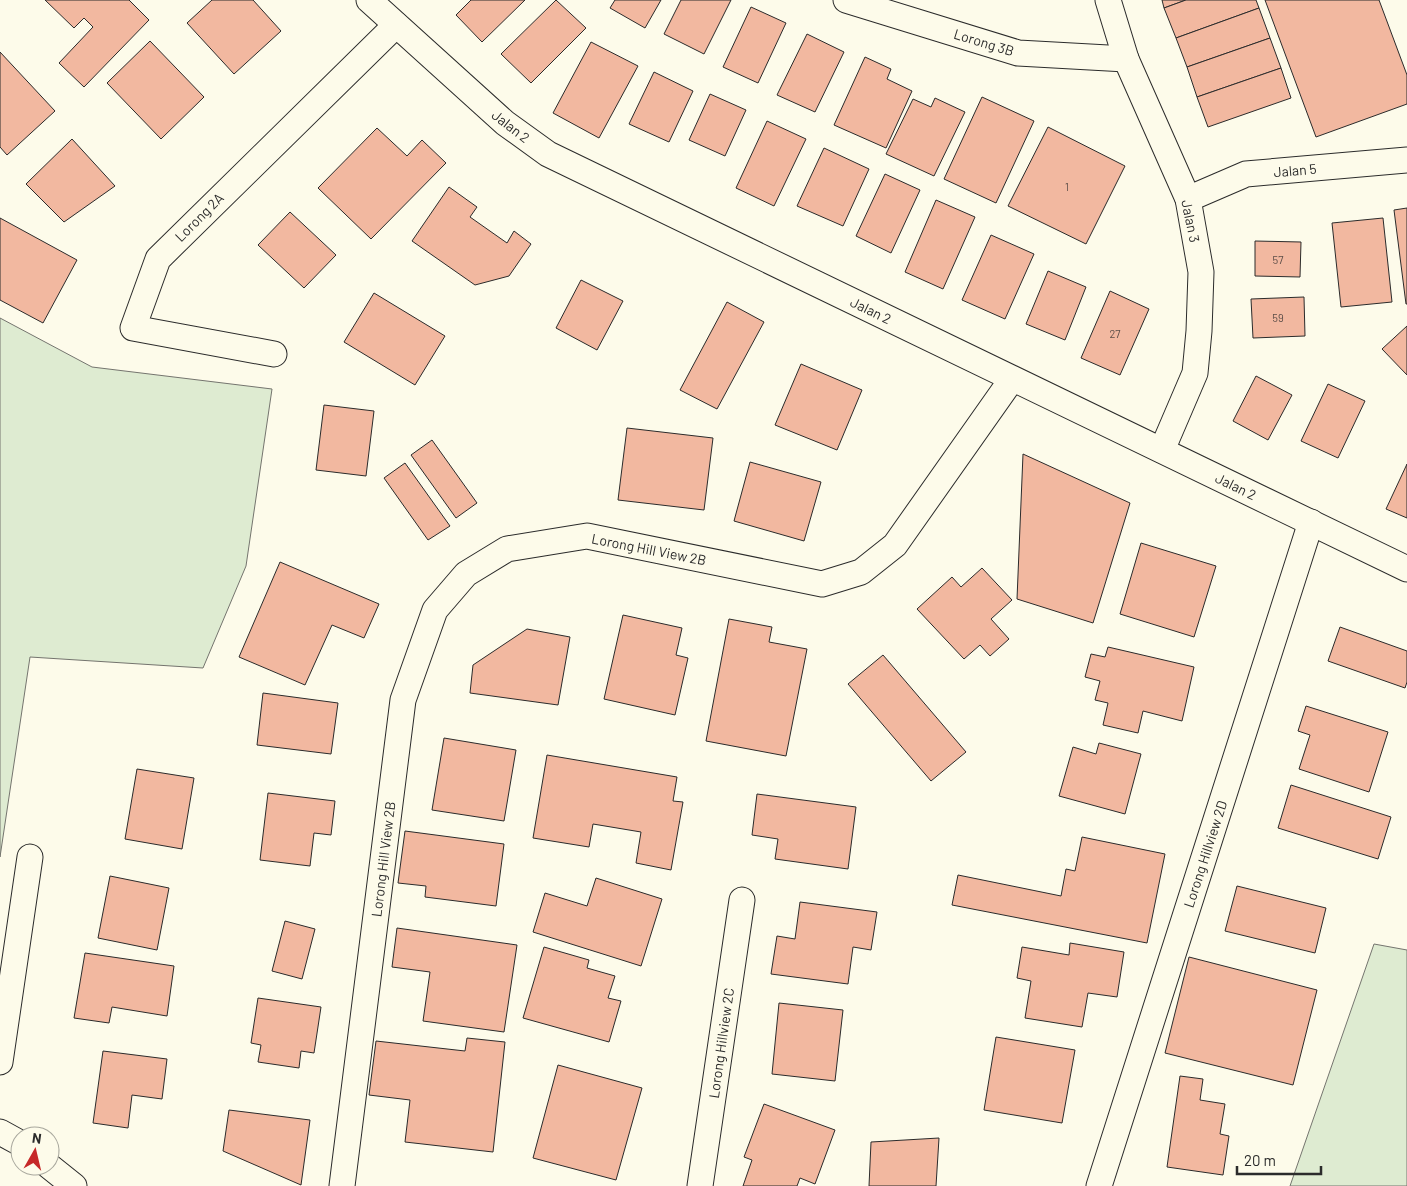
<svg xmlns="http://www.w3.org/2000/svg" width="1407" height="1186" font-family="Barlow,sans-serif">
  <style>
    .green { fill: #deebd1; stroke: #74746e }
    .building { fill: #f2b8a0; stroke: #2b2b2b }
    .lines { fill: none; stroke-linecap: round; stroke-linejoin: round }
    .minor-casing { stroke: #2b2b2b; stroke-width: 27 }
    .minor { stroke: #fdfbea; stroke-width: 25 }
    .labels { text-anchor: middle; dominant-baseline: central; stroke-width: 4; stroke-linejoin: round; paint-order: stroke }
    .number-label { font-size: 11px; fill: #5d4e48 }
    .street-label { font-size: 14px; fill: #2b2b2b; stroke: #fdfbea }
  </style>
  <rect width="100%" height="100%" fill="#fdfbea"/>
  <!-- green -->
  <g class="green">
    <polygon points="0,318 92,367 272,389 246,566 203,668 30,657 0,857"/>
    <polygon points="1374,944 1407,950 1407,1186 1290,1186"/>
  </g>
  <!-- building -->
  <g class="building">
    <polygon points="45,0 129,0 149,20 84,87 59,63 93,27 84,18 74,28"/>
    <polygon points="212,0 253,0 281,31 234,74 187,23"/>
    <polygon points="471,0 525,0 482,42 456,15"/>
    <polygon points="556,0 586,28 531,83 501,54"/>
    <polygon points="615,0 661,0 645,28 610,8"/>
    <polygon points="681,0 731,0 704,54 664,34"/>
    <polygon points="1162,0 1186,0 1164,8"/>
    <polygon points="1186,0 1256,0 1259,8 1176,38 1164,8"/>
    <polygon points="1265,0 1379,0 1407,75 1407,104 1316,137"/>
    <polygon points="751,7 786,23 758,83 723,67"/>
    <polygon points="1259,8 1270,38 1187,67 1176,38"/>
    <polygon points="807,34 844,52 815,112 777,95"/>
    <polygon points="1270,38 1281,68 1197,97 1187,67"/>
    <polygon points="150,41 204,97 161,139 107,83"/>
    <polygon points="591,42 638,66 599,138 553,113"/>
    <polygon points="0,52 55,111 7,155 0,147"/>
    <polygon points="865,57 891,69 887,79 912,91 886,148 834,125"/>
    <polygon points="1281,68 1291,98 1208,127 1197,97"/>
    <polygon points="654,72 693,91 669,142 629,124"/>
    <polygon points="710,94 746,110 725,156 689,140"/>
    <polygon points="982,97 1034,121 996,203 944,179"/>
    <polygon points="935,98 965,112 934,176 886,154 913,99 931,107"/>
    <polygon points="767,121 806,139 774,206 736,188"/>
    <polygon points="1048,127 1125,166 1086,244 1008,206"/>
    <polygon points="377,128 407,156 422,140 446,163 371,239 318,188"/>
    <polygon points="72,139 115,186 64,222 26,184"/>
    <polygon points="824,148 869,169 843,226 797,206"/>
    <polygon points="885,174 920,190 891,253 856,236"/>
    <polygon points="449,187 477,207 470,217 507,243 514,231 531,244 509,276 475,285 412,241"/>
    <polygon points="936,200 975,217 943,289 905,272"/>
    <polygon points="1407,208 1407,304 1406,304 1394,210"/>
    <polygon points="290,212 336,255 304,288 258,245"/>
    <polygon points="0,218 77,260 43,323 0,300"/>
    <polygon points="1383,218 1392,302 1341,307 1332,223"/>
    <polygon points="991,235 1034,254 1005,319 962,300"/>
    <polygon points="1255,241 1301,242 1300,277 1255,276"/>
    <polygon points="1048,271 1086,287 1065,340 1026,324"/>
    <polygon points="581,280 623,301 597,350 556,328"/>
    <polygon points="1110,291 1149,309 1120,375 1081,358"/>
    <polygon points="374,293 445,336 415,385 344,342"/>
    <polygon points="1304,297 1305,336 1253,338 1251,299"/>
    <polygon points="727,302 764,322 717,409 680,390"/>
    <polygon points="1407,326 1407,375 1382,349"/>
    <polygon points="801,364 862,390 837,450 775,425"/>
    <polygon points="1256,376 1292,395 1268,440 1233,421"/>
    <polygon points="1328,384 1365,401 1338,458 1301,441"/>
    <polygon points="324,405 374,411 366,476 316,470"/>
    <polygon points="627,428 713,438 704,510 618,500"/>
    <polygon points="432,440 477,503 456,518 411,455"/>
    <polygon points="1023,454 1130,503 1093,623 1017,599"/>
    <polygon points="750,462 821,482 804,541 734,521"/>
    <polygon points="405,463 450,526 428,540 384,478"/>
    <polygon points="1407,464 1407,518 1386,509"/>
    <polygon points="1141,543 1216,566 1194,637 1120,614"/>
    <polygon points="280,562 379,604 364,638 332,625 305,685 239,657"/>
    <polygon points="982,568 1012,600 991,619 1009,639 990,656 980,645 964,659 917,609 952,577 961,587"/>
    <polygon points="623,615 682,628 676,655 688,658 675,715 604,699"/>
    <polygon points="729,619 772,627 769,642 807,649 786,756 706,741"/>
    <polygon points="1340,627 1407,651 1407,682 1405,688 1328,661"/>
    <polygon points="527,629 570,637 558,705 470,693 473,665"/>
    <polygon points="1108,647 1194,667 1182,721 1143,711 1138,733 1103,725 1108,703 1095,700 1100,681 1085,677 1091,654 1105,657"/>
    <polygon points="883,655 966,752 931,781 848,684"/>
    <polygon points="263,693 338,703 331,754 257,745"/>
    <polygon points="1306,706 1388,732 1369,792 1299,769 1310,735 1298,731"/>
    <polygon points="444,738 516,750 504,821 432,810"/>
    <polygon points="1099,743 1141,754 1125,814 1059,796 1073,747 1096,754"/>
    <polygon points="547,755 677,777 673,801 683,802 671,870 636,863 641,832 593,824 589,847 533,838"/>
    <polygon points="137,769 194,778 182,849 125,839"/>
    <polygon points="1291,785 1391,817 1378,859 1278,828"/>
    <polygon points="268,793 335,801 331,835 314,833 310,866 260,860"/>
    <polygon points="757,794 856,807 848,869 775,859 778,839 752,835"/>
    <polygon points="405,831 504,844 496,906 425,897 426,886 398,883"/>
    <polygon points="1082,837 1165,854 1147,943 952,905 958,875 1061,896 1066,869 1075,871"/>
    <polygon points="110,876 169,888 157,950 98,938"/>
    <polygon points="596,878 662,899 641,966 533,932 545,893 587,906"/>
    <polygon points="1237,886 1326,908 1315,953 1225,931"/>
    <polygon points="800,902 877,912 871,950 853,947 848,984 771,974 777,936 795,939"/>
    <polygon points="285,921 315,929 302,979 272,971"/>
    <polygon points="397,928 517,945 504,1032 423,1021 430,972 392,967"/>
    <polygon points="1070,943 1124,952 1117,997 1088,993 1082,1027 1025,1018 1031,981 1017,978 1022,947 1069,955"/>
    <polygon points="544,947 589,960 587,968 615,976 608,998 621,1001 609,1042 523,1018"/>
    <polygon points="85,953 174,966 167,1016 112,1007 109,1023 74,1018"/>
    <polygon points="1189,957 1317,990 1293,1085 1165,1053"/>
    <polygon points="258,998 321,1007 314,1053 301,1051 299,1068 258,1062 261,1045 251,1043"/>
    <polygon points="779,1003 843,1010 835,1081 772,1074"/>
    <polygon points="996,1037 1075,1050 1062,1123 984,1110"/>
    <polygon points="467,1038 505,1042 493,1152 405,1142 410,1100 369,1095 376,1041 465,1051"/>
    <polygon points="103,1051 167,1059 162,1099 132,1095 128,1128 93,1123"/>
    <polygon points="558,1065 642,1088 616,1180 533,1158"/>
    <polygon points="1180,1076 1203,1079 1200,1100 1225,1104 1220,1134 1229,1136 1223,1175 1167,1167"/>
    <polygon points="764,1104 835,1130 815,1184 800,1178 797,1186 743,1186 752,1160 744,1157"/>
    <polygon points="229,1110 310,1120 301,1185 223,1151"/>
    <polygon points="939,1138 936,1186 869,1186 871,1142"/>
  </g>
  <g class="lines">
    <!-- minor casing -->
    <g class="minor-casing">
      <g id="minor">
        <polyline points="369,0 505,123 548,154 1407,569"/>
        <polyline points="846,0 1018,53 1126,59"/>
        <polyline points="1108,0 1126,59 1188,199 1201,272 1199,331 1195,373 1162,450"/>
        <polyline points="1188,199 1246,174 1407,160"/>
        <polyline points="274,354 133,328 158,259 396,25"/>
        <polyline points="0,1062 30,857"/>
        <polyline points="0,1132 20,1143"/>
        <polyline points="49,1166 74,1186"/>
        <polyline points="342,1186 403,700 435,610 466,574 507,549 587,536 822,584 861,572 895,545 1012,379"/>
        <polyline points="700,1186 742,900"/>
        <polyline points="1099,1186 1311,522"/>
      </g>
    </g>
    <!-- minor -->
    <use href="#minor" class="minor"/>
  </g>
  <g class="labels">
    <!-- number labels -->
    <g class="number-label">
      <text x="1067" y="186">1</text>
      <text x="1278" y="259">57</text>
      <text x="1278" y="317">59</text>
      <text x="1115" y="333">27</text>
    </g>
    <!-- street labels -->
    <g class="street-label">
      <text transform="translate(984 42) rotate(17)">Lorong 3B</text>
      <text transform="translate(511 126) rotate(38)">Jalan 2</text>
      <text transform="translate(1295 170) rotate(-5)">Jalan 5</text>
      <text transform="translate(199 217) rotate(-45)">Lorong 2A</text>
      <text transform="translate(1191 221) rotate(78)">Jalan 3</text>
      <text transform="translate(871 310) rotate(26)">Jalan 2</text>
      <text transform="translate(1236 486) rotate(26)">Jalan 2</text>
      <text transform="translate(649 549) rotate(11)">Lorong Hill View 2B</text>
      <text transform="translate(1205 854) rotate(-72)">Lorong Hillview 2D</text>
      <text transform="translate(383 859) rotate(-83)">Lorong Hill View 2B</text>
      <text transform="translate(721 1043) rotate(-82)">Lorong Hillview 2C</text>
    </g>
  </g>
  <!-- north arrow -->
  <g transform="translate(35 1151) rotate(8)"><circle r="24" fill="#fdfbea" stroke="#a9a89e"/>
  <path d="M0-4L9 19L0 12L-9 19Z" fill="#c62828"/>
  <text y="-8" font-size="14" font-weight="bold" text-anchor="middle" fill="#2b2b2b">N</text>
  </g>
  <!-- scale -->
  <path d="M1237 1166v8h84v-8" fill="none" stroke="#2b2b2b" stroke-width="2.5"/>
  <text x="1244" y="1166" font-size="15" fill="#2b2b2b" stroke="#fdfbea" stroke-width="4" paint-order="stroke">20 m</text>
</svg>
